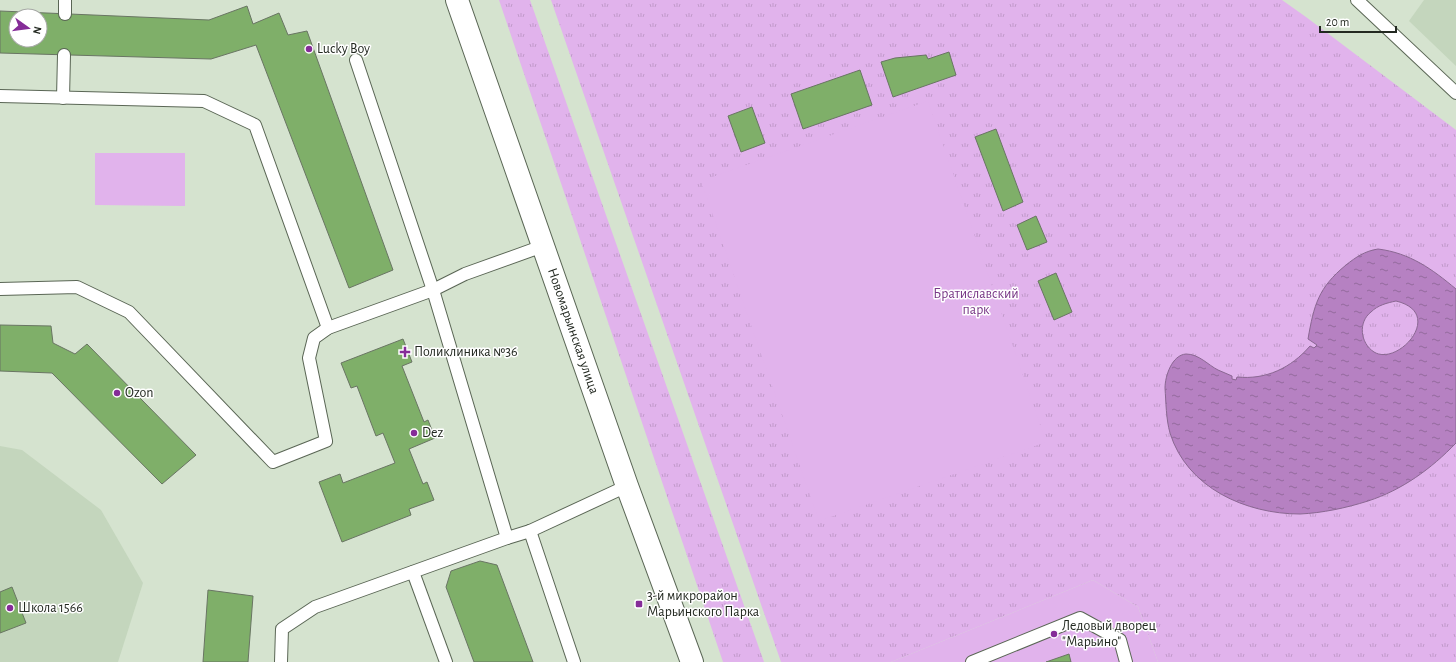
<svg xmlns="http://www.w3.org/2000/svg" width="1456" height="662" font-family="'Alegreya Sans',sans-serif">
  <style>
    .built { fill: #c4d6bd }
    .grass { fill: url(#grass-tufts) }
    .pitch { fill: #e1b3ec }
    .water { fill: url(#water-ripples); stroke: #8a6792; fill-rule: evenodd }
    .building { fill: #7faf69; stroke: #697563; fill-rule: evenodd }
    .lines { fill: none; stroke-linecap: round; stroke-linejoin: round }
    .service-casing { stroke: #5a6655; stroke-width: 14 }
    .tertiary-casing { stroke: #5a6655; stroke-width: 24 }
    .service { stroke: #fff; stroke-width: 12 }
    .tertiary { stroke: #fff; stroke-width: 22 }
    .poi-dot { fill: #852c98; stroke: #fff; stroke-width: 1.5 }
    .labels { text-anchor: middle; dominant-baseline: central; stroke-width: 3; stroke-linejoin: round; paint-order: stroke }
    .poi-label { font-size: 14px; fill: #232921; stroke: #fff; text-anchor: start }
    .park-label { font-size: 14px; fill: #783786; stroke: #fff }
    .street-label { font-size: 14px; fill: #232921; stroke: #fff }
  </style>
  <defs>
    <pattern id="grass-tufts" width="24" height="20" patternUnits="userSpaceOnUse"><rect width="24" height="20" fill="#e1b3ec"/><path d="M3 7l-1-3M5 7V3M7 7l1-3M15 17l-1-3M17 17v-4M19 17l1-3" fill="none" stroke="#c19aca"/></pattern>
    <pattern id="water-ripples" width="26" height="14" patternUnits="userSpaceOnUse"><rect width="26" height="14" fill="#b681c2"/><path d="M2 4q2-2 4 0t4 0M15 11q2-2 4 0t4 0" fill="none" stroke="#946a9d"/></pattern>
  </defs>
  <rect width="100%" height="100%" fill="#d5e3cf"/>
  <!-- built -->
  <g class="built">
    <polygon points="1424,0 1456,0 1456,66 1409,21"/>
    <polygon points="0,446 22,450 101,510 143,583 118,662 0,662"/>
  </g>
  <!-- grass -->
  <g class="grass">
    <polygon points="499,0 530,0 764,662 723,662"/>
    <polygon points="551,0 1282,0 1306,17 1456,130 1456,662 1158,662 1138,607 1093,580 891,662 781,662"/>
  </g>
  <!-- pitch -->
  <g class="pitch">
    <polygon points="928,101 1046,442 819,521 701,181"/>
    <polygon points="95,153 185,153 185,206 95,205"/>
    <polygon points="1093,580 1138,607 1158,662 891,662"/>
  </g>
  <!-- water -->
  <path class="water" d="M1378,249C1410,253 1432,269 1456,289V443C1431,469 1402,490 1368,501C1346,508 1322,513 1300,514C1246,514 1187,488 1170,433C1166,419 1166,402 1165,388C1165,376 1172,355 1186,354C1199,354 1208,365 1218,370C1223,372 1227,374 1232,376V379L1236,380L1237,377C1266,380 1291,368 1310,346L1314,348L1317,345L1308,339C1314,305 1318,288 1346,265C1356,257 1365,251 1378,249ZM1396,301C1446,313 1398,367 1374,352C1360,343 1358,322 1371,312C1378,305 1387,303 1396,301Z"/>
  <!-- building -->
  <g class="building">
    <path d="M247,6L253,24L279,13L288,35L307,31L393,270L349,288L256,45L211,59L0,53V11L209,20ZM16,16H40V40H16Z"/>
    <polygon points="949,52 956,75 893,97 881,62 895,58 926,55 928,59"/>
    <polygon points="860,70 872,105 803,129 791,94"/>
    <polygon points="752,107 765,143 741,152 728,116"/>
    <polygon points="996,129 1023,202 1003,211 975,137"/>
    <polygon points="1036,216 1047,242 1027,250 1017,225"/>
    <polygon points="1056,273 1072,312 1054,320 1038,281"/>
    <polygon points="0,325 51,326 53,343 75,354 87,344 196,455 162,484 52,373 0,371"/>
    <polygon points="403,339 412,362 402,366 424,422 428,420 435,438 409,449 423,484 427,482 434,500 409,509 411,515 342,542 319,482 340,474 343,483 395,463 383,433 376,436 357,386 351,388 341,363"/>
    <polygon points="480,561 497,565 533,662 474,662 446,587 451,571"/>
    <polygon points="12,587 26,623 0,633 0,592"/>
    <polygon points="208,590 253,596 248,662 203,662"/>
    <polygon points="1069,654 1071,662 1046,662"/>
  </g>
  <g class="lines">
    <!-- service casing -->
    <g class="service-casing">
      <g id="service">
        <polyline points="1357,0 1456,93"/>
        <polyline points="65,14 65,0"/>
        <polyline points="0,96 204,101 255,125 328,328"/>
        <polyline points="63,98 64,55"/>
        <polyline points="0,289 77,287 129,312 273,462 326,441 309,358 314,338 328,328 433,290 465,274 543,246"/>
        <polyline points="530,531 574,662"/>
        <polyline points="507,538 530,531 627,486"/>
        <polyline points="413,572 446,662"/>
        <polyline points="281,662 282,629 315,607 507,538 433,290 356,60"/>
        <polyline points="972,662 1080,618 1120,640 1126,662"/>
      </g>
    </g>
    <!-- tertiary casing -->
    <g class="tertiary-casing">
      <polyline id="tertiary" points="457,0 627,486 692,662"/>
    </g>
    <!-- service -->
    <use href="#service" class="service"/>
    <!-- tertiary -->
    <use href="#tertiary" class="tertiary"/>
  </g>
  <!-- markers -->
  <g class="poi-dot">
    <circle cx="309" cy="49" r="4"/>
    <path d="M403 346h4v4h4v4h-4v4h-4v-4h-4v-4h4z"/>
    <circle cx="117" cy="393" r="4"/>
    <circle cx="414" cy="433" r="4"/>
    <rect x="635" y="600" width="8" height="8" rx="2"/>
    <circle cx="10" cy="608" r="4"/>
    <circle cx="1054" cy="634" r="4"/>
  </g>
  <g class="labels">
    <!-- poi labels -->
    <g class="poi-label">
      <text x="317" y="49">Lucky Boy</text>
      <text x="414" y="352">Поликлиника №36</text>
      <text x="125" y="393">Ozon</text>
      <text x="422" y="433">Dez</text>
      <text x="647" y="596">3-й микрорайон<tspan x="647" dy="16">Марьинского Парка</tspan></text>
      <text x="18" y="608">Школа 1566</text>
      <text x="1062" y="626">Ледовый дворец<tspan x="1062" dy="16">"Марьино"</tspan></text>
    </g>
    <!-- park labels -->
    <g class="park-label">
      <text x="976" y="294">Братиславский<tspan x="976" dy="16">парк</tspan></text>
    </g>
    <!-- street labels -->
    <g class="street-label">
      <text transform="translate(573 331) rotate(71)">Новомарьинская улица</text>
    </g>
  </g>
  <!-- north arrow -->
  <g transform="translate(28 28) rotate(104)"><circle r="19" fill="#ffffff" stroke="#a7a9a6"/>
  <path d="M0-3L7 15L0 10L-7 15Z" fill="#852c98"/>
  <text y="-6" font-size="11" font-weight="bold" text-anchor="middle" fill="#232921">N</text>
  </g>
  <!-- scale -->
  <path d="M1320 26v6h76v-6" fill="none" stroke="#232921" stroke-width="2"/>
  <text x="1326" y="26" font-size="12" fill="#232921" stroke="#ffffff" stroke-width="3" paint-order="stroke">20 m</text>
</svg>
